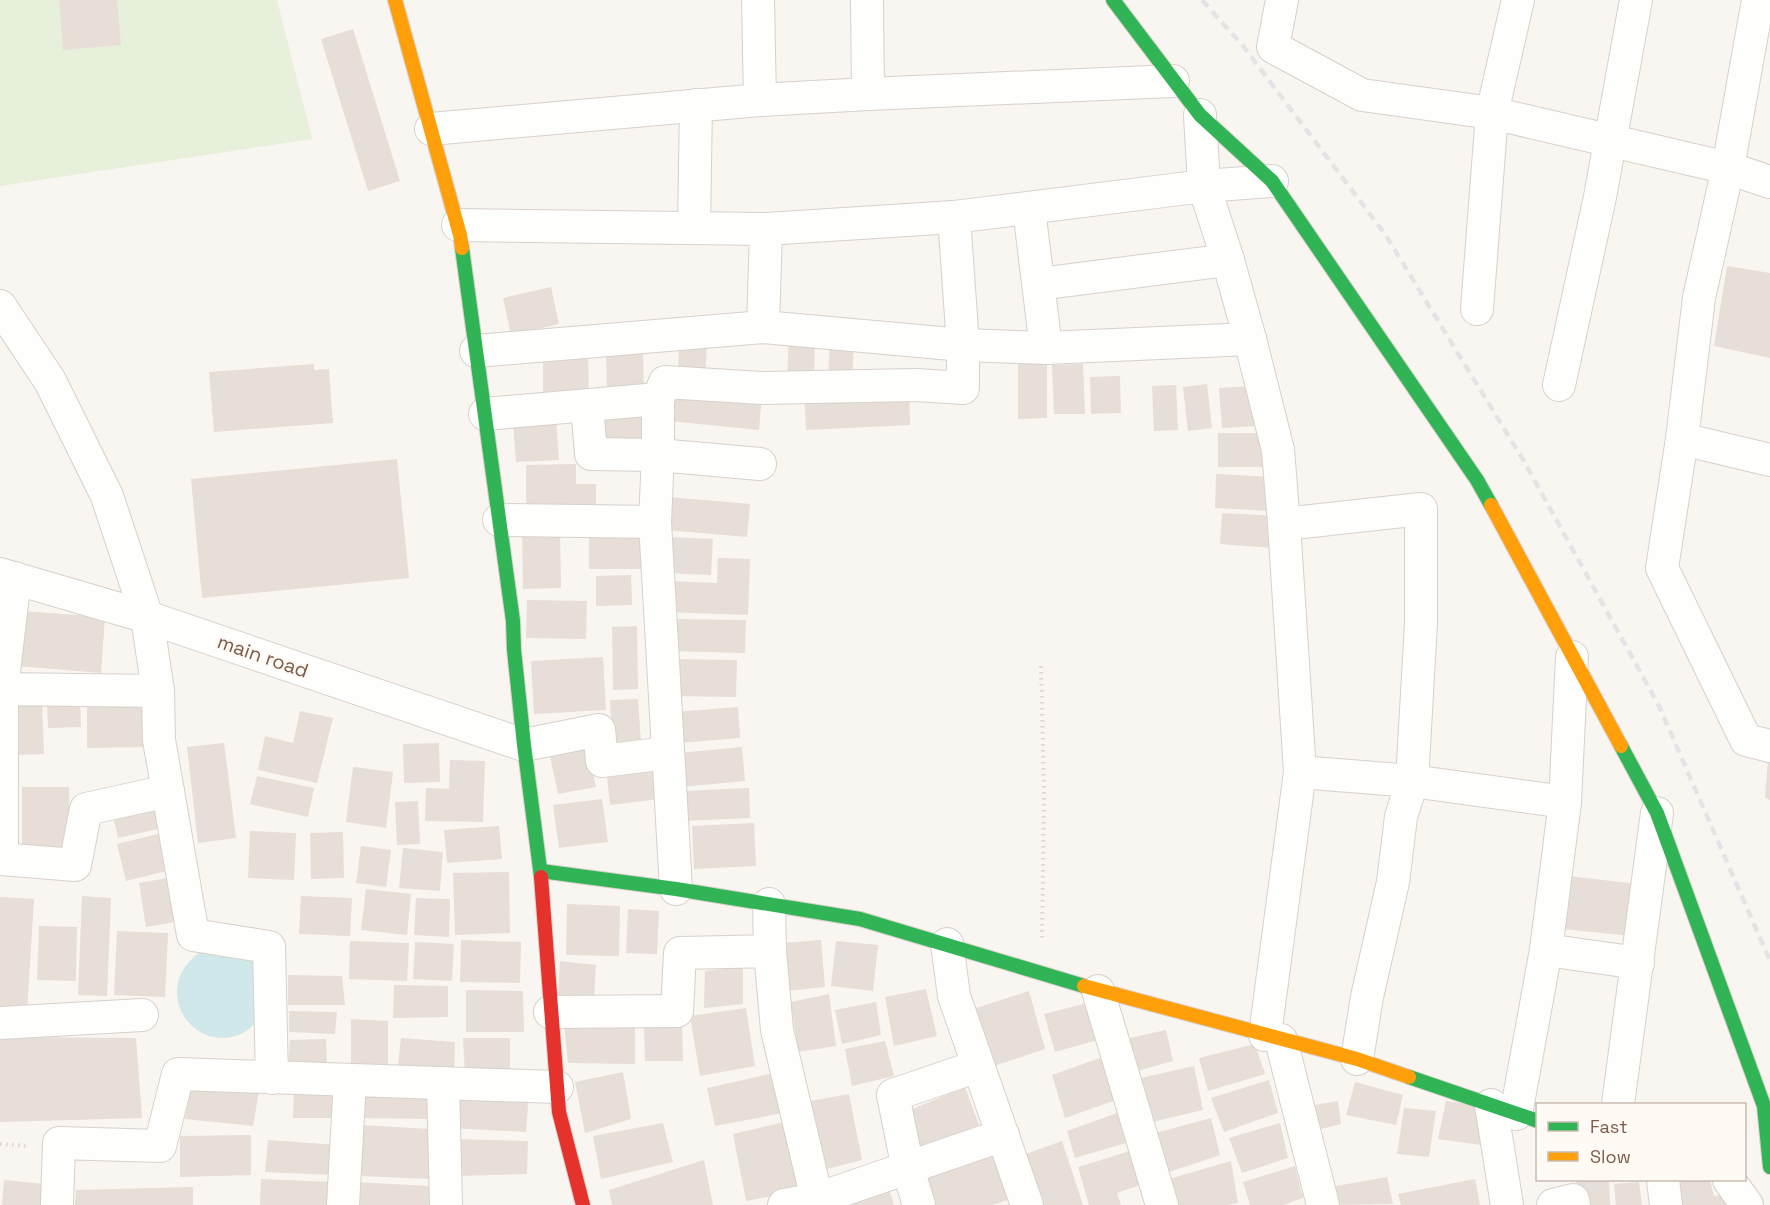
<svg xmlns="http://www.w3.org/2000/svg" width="1770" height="1205" font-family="'Space Grotesk',sans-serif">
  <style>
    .green { fill: #e7f0db }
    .water { fill: #d0e8ea }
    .building { fill: #e6ded7 }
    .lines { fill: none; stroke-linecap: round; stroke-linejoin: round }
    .street-casing { stroke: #d7d1cb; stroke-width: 34 }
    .fast-casing { stroke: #d9d2cb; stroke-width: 16 }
    .slow-casing { stroke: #d9d2cb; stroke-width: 16 }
    .jam-casing { stroke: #d9d2cb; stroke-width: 16 }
    .path { stroke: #dcd5d0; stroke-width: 4; stroke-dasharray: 1.5 4.5; stroke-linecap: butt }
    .street { stroke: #fefefd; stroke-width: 32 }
    .fast { stroke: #30b455; stroke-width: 14 }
    .slow { stroke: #ff9f0a; stroke-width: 14 }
    .jam { stroke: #e5322d; stroke-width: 14 }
    .rail { stroke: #e6e3e7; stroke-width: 4.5; stroke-dasharray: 9 6; stroke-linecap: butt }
    .labels { text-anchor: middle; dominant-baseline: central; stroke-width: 4.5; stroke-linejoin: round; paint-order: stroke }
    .street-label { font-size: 20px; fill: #7a5c4d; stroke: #fffaf3 }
  </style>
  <rect width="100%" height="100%" fill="#f9f5f0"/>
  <!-- green -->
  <polygon class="green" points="0,0 277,0 312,139 0,186"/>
  <!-- water -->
  <path class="water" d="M207,948L251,955L261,967L264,1012C258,1020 251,1029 241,1034C190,1056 145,982 207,948Z"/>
  <!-- building -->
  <g class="building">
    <polygon points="59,0 117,0 121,45 63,50"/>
    <polygon points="353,29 400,181 368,191 321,39"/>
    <polygon points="1727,266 1770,273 1770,358 1714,346"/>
    <polygon points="551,287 559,324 511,335 503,298"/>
    <polygon points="789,337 815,338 814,380 787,379"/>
    <polygon points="830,340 854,342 852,382 828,381"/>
    <polygon points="679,343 707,344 705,380 678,379"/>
    <polygon points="606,346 643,346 644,399 607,400"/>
    <polygon points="588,349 589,401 543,402 543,350"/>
    <polygon points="1018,359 1047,359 1047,418 1018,419"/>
    <polygon points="314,364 314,370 329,369 333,423 214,432 209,372"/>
    <polygon points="1083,364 1085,414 1054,414 1052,365"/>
    <polygon points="1120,376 1121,413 1091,414 1090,377"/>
    <polygon points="1207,384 1212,428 1188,431 1183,387"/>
    <polygon points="1176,385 1178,430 1154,431 1152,386"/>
    <polygon points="672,386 762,395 759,430 669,421"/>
    <polygon points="909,386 910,425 806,430 804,391"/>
    <polygon points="1254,386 1256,426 1222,428 1219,388"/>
    <polygon points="643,408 645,442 600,446 597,412"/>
    <polygon points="556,420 559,460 516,462 513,423"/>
    <rect x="1218" y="433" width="47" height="34"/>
    <polygon points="397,459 409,578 202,598 191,479"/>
    <polygon points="576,464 576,484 596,484 596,509 526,510 526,465"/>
    <polygon points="1216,474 1271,477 1270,511 1215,508"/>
    <polygon points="669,497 750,504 747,537 666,530"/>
    <polygon points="1222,513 1275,516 1273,548 1220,544"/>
    <polygon points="560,528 561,588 523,589 522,529"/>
    <rect x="589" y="528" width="52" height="41"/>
    <polygon points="667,537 713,539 711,575 665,573"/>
    <polygon points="718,558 750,559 748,615 666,612 668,581 717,583"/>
    <polygon points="631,575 632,605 596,606 596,576"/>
    <polygon points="527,600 587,601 586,639 526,638"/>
    <polygon points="21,611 105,617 101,673 17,666"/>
    <polygon points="670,619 746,620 745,653 669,651"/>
    <polygon points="637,626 638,689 613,690 612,627"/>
    <polygon points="603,657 606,710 534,714 531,661"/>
    <polygon points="671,659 737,660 736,697 671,696"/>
    <polygon points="638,699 641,742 612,744 610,700"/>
    <polygon points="80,700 81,727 48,728 47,701"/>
    <polygon points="42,701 44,754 16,755 14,702"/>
    <polygon points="146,704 146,747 87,748 87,705"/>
    <polygon points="738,707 740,738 678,743 676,712"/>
    <polygon points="300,711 333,718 317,783 258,770 265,736 293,743"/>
    <polygon points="224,743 236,838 198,843 187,747"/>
    <polygon points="439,743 440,782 404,783 403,744"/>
    <polygon points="588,747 596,787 558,794 550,756"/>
    <polygon points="742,747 745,781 681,787 678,753"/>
    <polygon points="450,760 485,761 483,822 425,821 426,788 449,789"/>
    <polygon points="1768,760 1770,760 1770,800 1765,798"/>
    <polygon points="655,761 660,799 610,805 606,767"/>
    <polygon points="353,767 393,772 386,828 346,822"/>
    <polygon points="257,776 314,788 308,817 250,804"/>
    <polygon points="22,787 69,787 70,848 22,848"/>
    <polygon points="749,788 750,818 683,821 682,791"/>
    <polygon points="602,799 608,842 559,848 553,805"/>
    <polygon points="160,801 166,827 118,838 112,812"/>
    <polygon points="418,801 420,844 397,845 395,802"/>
    <polygon points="754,823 756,866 694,869 692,826"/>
    <polygon points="499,826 502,859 447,863 444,830"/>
    <polygon points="250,831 296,833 294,880 248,878"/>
    <polygon points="166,832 175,869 126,881 117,844"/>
    <polygon points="343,832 344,878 311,879 310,833"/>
    <polygon points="361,846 391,850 386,887 356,883"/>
    <polygon points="403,848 443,852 440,891 399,888"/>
    <polygon points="509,872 510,933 455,935 453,873"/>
    <polygon points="1568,876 1638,884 1632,936 1562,929"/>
    <polygon points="173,877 181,921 146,927 139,883"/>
    <polygon points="366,889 411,894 407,935 361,930"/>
    <polygon points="82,896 111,898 107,996 78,995"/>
    <polygon points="301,896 352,898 350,936 299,934"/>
    <polygon points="0,897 34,899 27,1012 0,1011"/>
    <polygon points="416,898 450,899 449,937 414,935"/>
    <polygon points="567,904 620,906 619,956 566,955"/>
    <polygon points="628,909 659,911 657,954 626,953"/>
    <polygon points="39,926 77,927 76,981 37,980"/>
    <polygon points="117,931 168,933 165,997 114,995"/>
    <polygon points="461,940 521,942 520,983 460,982"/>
    <polygon points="821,940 825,987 787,991 782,943"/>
    <polygon points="350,941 409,943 407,981 349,979"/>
    <polygon points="836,941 878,945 873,991 831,986"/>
    <polygon points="415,942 454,944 452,981 413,979"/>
    <polygon points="560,961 596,965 594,999 558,1000"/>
    <polygon points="743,967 743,1004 704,1008 705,971"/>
    <polygon points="288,975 342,976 345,1005 288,1005"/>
    <polygon points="394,985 448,986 448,1017 393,1018"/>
    <polygon points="926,989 937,1036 894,1046 885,997"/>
    <polygon points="466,990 523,991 524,1032 466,1032"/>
    <polygon points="1029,991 1045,1049 985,1069 967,1011"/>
    <polygon points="829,994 836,1046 798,1052 791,1002"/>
    <polygon points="876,1002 881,1035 842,1044 835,1010"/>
    <polygon points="1091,1002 1101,1039 1055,1052 1044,1014"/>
    <polygon points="746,1008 755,1066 700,1076 690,1016"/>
    <polygon points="289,1011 337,1012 335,1034 289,1032"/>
    <polygon points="351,1019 388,1021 388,1065 351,1066"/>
    <polygon points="644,1022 682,1022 683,1061 645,1061"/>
    <polygon points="564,1023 635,1026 635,1064 568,1063"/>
    <polygon points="1166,1030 1173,1061 1133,1072 1125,1039"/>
    <polygon points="0,1037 136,1038 142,1118 0,1122"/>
    <polygon points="401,1038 455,1042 454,1074 397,1073"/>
    <polygon points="463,1038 510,1038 510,1075 465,1076"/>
    <polygon points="326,1039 327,1068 288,1070 290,1040"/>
    <polygon points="885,1041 894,1076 852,1086 845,1049"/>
    <polygon points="1255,1044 1265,1074 1208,1091 1199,1058"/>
    <polygon points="1100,1058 1116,1100 1065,1118 1052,1075"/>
    <polygon points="1194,1066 1203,1110 1144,1124 1132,1080"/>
    <polygon points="623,1072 631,1119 585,1133 575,1082"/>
    <polygon points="778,1072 783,1113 715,1126 707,1088"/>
    <polygon points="1269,1080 1278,1113 1224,1132 1211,1098"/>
    <polygon points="1355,1082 1403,1095 1396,1125 1346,1115"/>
    <polygon points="191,1085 259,1091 253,1126 185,1119"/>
    <polygon points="360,1086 431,1090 431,1119 360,1118"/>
    <polygon points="335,1087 333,1118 293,1118 294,1088"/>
    <polygon points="965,1087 979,1125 917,1153 905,1112"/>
    <polygon points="453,1091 529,1094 526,1132 452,1128"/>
    <polygon points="849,1094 862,1160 819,1171 805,1102"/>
    <polygon points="1338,1101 1341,1124 1309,1132 1304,1107"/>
    <polygon points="1446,1101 1486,1107 1481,1145 1438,1139"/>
    <polygon points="1404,1108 1436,1111 1429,1157 1397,1154"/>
    <polygon points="1120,1112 1126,1143 1075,1158 1067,1131"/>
    <polygon points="1211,1118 1220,1155 1160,1175 1148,1135"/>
    <polygon points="788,1121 798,1191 746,1201 733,1134"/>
    <polygon points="663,1123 673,1162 601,1179 593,1136"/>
    <polygon points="1280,1123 1288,1158 1242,1173 1229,1138"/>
    <polygon points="362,1125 429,1129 429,1179 362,1176"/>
    <polygon points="251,1135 251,1175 180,1177 180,1136"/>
    <polygon points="456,1139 528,1141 527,1174 457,1176"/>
    <polygon points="268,1140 337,1145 333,1175 265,1172"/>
    <polygon points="1062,1141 1083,1205 1035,1205 1020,1156"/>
    <polygon points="1130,1151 1140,1185 1117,1193 1121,1205 1089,1205 1078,1167"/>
    <polygon points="992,1153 1008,1200 992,1205 931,1205 922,1178"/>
    <polygon points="704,1160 713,1205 612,1205 609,1190"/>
    <polygon points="1231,1161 1238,1203 1227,1205 1167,1205 1162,1181"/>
    <polygon points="1295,1166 1303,1198 1283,1205 1250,1205 1243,1182"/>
    <polygon points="1387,1177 1393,1204 1329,1205 1325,1188"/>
    <polygon points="261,1179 335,1182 336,1205 260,1205"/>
    <polygon points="1475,1179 1480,1205 1401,1205 1398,1194"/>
    <polygon points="4,1180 45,1184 45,1205 2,1205"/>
    <polygon points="1576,1180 1609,1180 1610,1205 1579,1205"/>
    <polygon points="1689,1180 1710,1180 1714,1196 1734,1193 1736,1205 1672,1205 1668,1184"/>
    <polygon points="353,1182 429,1186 430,1205 352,1205"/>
    <polygon points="1639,1182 1642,1205 1616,1205 1614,1184"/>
    <polygon points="887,1183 894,1205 829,1205"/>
    <polygon points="193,1187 193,1205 75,1205 76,1190"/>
  </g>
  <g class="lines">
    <!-- street casing -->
    <g class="street-casing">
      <g id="street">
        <polyline points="758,0 760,100"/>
        <polyline points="867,0 868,94"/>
        <polyline points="1282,0 1273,47 1362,95 1492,113 1728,168 1770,182"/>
        <polyline points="1758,0 1728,168 1699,298 1682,439 1662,568 1746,740 1770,746"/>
        <polyline points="1200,115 1204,186 1228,260 1250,339 1278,450 1284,524 1300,772 1265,1035"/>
        <polyline points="431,129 760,100 868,94 1173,81"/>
        <polyline points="1029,209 1046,348"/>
        <polyline points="458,225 766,229 954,217 1204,186 1272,181"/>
        <polyline points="694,227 696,105"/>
        <polyline points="1039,284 1228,260"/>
        <polyline points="0,306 50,381 107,496 147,617 158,691 159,740 193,935 269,947 272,1078"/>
        <polyline points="1477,309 1492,113 1518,0"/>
        <polyline points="763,327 766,229"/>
        <polyline points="476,351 763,327 963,345 1046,348 1250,339"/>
        <polyline points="1559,385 1600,197 1636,0"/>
        <polyline points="658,399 658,455 655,522 676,889"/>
        <polyline points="587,406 591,454 658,455 760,464"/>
        <polyline points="485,414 658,399 665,382 761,388 916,385 963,388 963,345 954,217"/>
        <polyline points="1682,439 1770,460"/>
        <polyline points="499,520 655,522"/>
        <polyline points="1284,524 1421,509 1421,623 1412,781 1401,817 1393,882 1367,997 1357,1059"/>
        <polyline points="0,574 147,617 524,745 599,730 602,761 667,753"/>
        <polyline points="2,689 158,691"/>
        <polyline points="1300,772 1412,781 1565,802"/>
        <polyline points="0,859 75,865 86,809 168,791"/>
        <polyline points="2,859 2,689 15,578"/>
        <polyline points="769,904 770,951 777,1030 817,1199"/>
        <polyline points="947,944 954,996 1027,1205"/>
        <polyline points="1546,950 1638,963"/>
        <polyline points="1098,991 1162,1205"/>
        <polyline points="550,1012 677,1011 680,953 770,951"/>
        <polyline points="0,1023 142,1015"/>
        <polyline points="1281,1040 1323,1205"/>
        <polyline points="443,1083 446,1205"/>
        <polyline points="1618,1104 1657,813"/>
        <polyline points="1491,1105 1507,1205"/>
        <polyline points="1516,1114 1546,950 1565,802 1572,657"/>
        <polyline points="1663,1180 1666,1205"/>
        <polyline points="1729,1180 1747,1205"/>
        <polyline points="57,1205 59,1143 160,1146 178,1074 557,1087"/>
        <polyline points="343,1205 350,1080"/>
        <polyline points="784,1205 817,1199 1003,1135"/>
        <polyline points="919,1205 908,1169 893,1095 978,1066"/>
        <polyline points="1553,1205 1573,1200 1574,1205"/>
      </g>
    </g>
    <!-- fast casing -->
    <g class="fast-casing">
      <g id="fast">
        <polyline points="1113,0 1200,115 1272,181 1477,480 1491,505"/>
        <polyline points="462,248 513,621 514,650 524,745 541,877"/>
        <polyline points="1621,746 1657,813 1764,1106 1770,1167"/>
        <polyline points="541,871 676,889 860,919 1084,986"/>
        <polyline points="1409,1077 1538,1121"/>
      </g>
    </g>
    <!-- slow casing -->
    <g class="slow-casing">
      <g id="slow">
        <polyline points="395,0 460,235 462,248"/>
        <polyline points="1491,505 1621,746"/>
        <polyline points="1084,986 1357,1059 1409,1077"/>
      </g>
    </g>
    <!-- jam casing -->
    <g class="jam-casing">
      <polyline id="jam" points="541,877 559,1112 583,1205"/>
    </g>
    <!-- path -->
    <g class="path">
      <polyline points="1041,666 1044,791 1042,941"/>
      <polyline points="0,1144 29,1146"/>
    </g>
    <!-- street -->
    <use href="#street" class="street"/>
    <!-- fast -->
    <use href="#fast" class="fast"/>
    <!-- slow -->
    <use href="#slow" class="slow"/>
    <!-- jam -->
    <use href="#jam" class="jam"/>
    <!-- rail -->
    <polyline class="rail" points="1202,0 1243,46 1385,234 1525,463 1659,706 1770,961"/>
  </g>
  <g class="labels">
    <!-- street labels -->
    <g class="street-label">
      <text transform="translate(263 656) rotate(19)">main road</text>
    </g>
  </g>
  <!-- legend -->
  <rect x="1536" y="1103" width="210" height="78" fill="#fffaf3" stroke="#cabbb1" stroke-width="1.5"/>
  <rect x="1548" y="1122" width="30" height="9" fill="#30b455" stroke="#cabbb1" stroke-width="1.5"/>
  <text x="1590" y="1133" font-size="18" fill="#7a5c4d">Fast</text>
  <rect x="1548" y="1152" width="30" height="9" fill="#ff9f0a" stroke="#cabbb1" stroke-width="1.5"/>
  <text x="1590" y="1163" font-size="18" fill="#7a5c4d">Slow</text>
</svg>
